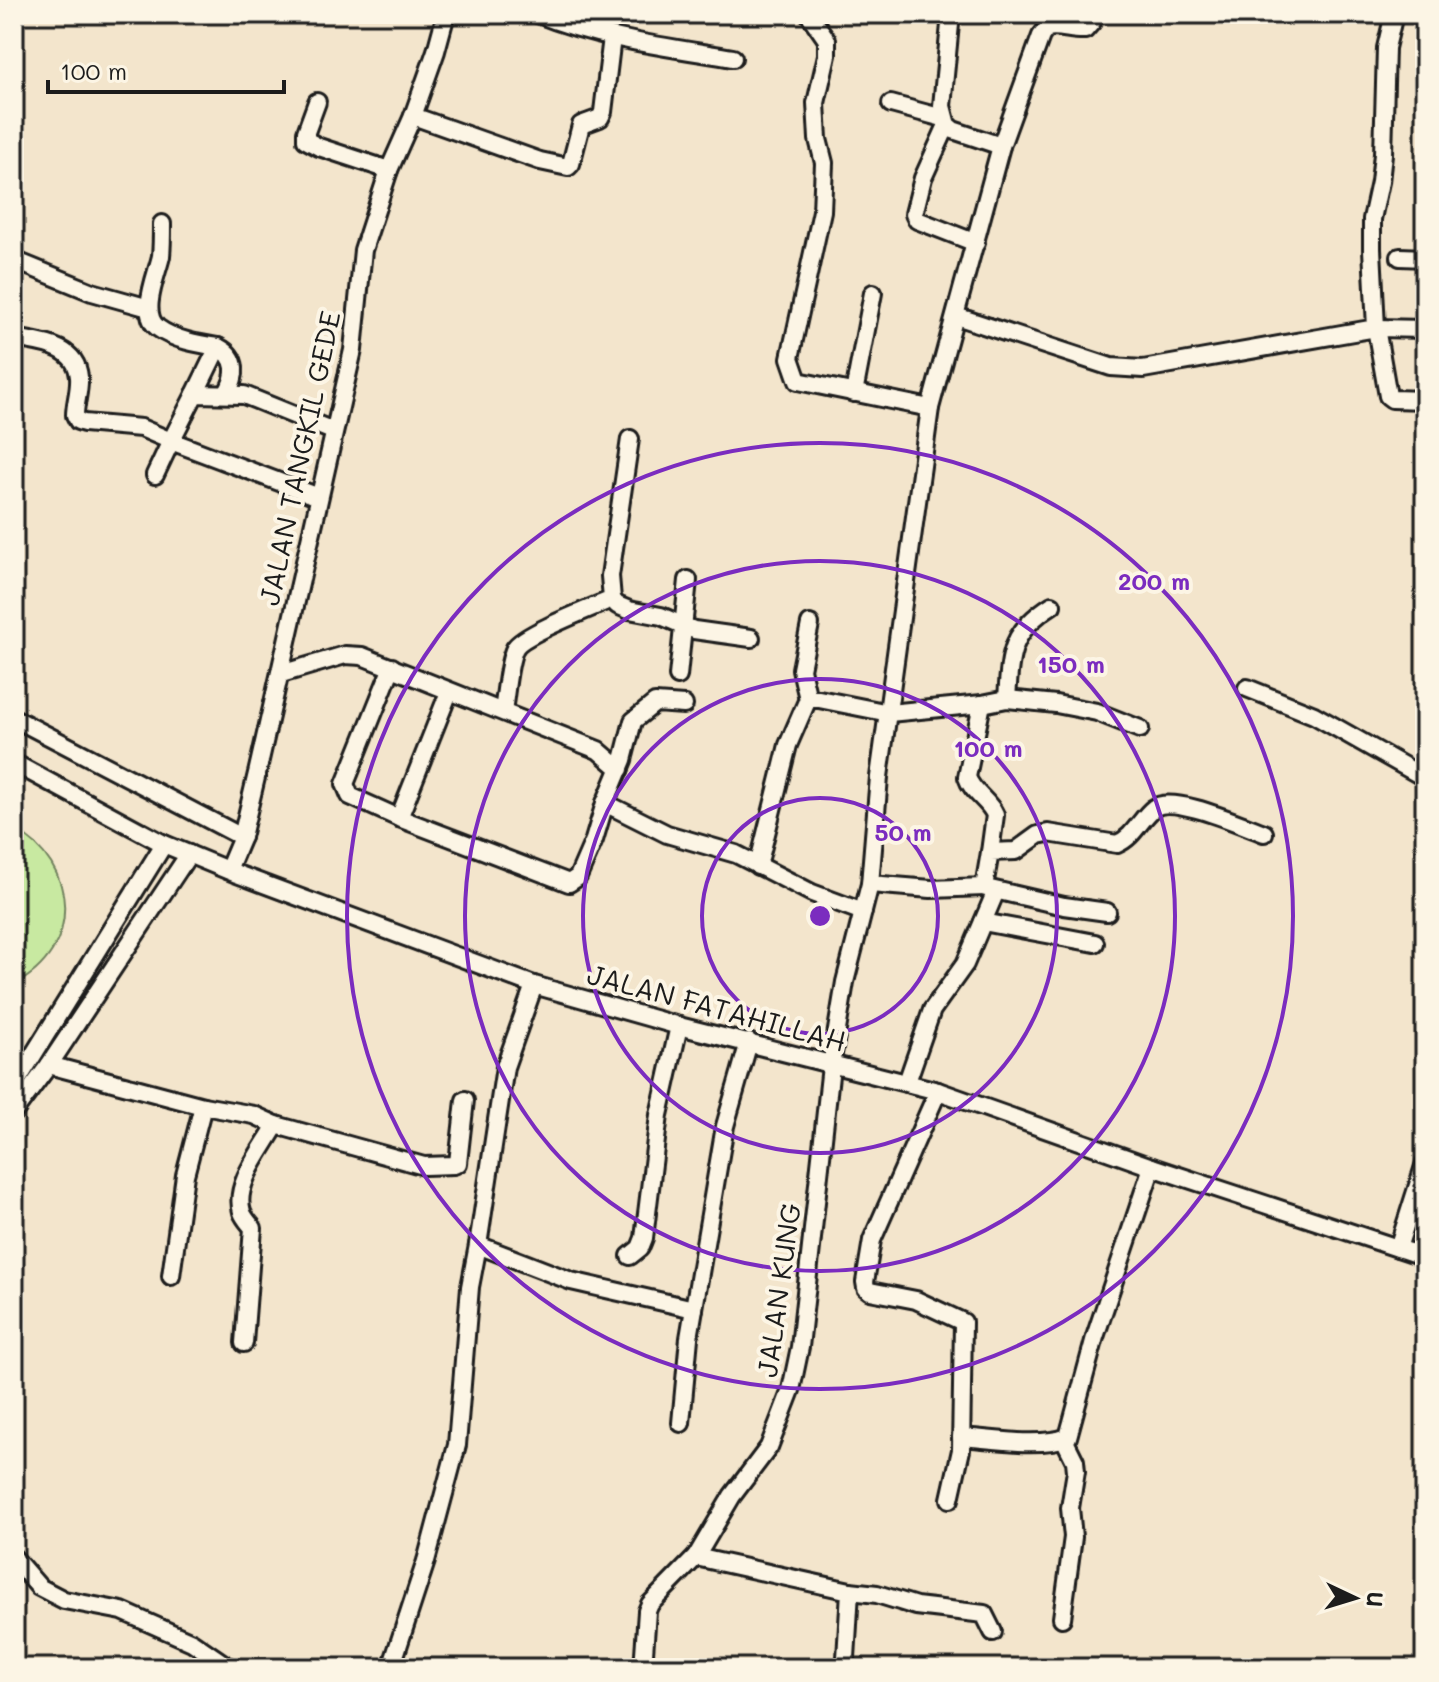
<svg xmlns="http://www.w3.org/2000/svg" width="1439" height="1682" font-family="Mali,sans-serif">
  <style>
    .green { fill: #c8e9a1; stroke: #72825e; stroke-width: 2 }
    .lines { fill: none; stroke-linecap: round; stroke-linejoin: round }
    .stream { stroke: #608199; stroke-width: 5 }
    .minor-casing { stroke: #1c1c1c; stroke-width: 22 }
    .minor { stroke: #fcf5e5; stroke-width: 16 }
    .ring { fill: none; stroke: #7b2cbf; stroke-width: 4 }
    .labels { text-anchor: middle; dominant-baseline: central; stroke-width: 8; stroke-linejoin: round; paint-order: stroke }
    .street-label { font-size: 28px; fill: #1c1c1c; stroke: #fcf5e5 }
    .centre { fill: #7b2cbf; stroke: #fcf5e5; stroke-width: 4 }
    .ring-label { font-size: 24px; text-anchor: middle; font-weight: bold; fill: #7b2cbf; stroke: #fcf5e5; stroke-width: 8; stroke-linejoin: round; paint-order: stroke }
  </style>
  <rect width="100%" height="100%" fill="#f3e5cc"/>
  <filter id="ink" filterUnits="userSpaceOnUse"><feTurbulence type="fractalNoise" baseFrequency=".0125" numOctaves="2"/><feDisplacementMap in="SourceGraphic" scale="16" xChannelSelector="R" yChannelSelector="G"/><feConvolveMatrix kernelMatrix="1 2 1 2 8 2 1 2 1" color-interpolation-filters="sRGB"/></filter>
  <g filter="url(#ink)">
    <!-- green -->
    <path class="green" d="M14,829C79,865 83,949 14,985Z"/>
    <g class="lines">
      <!-- stream -->
      <polyline class="stream" points="1424,533 1425,525"/>
      <!-- minor casing -->
      <g class="minor-casing">
        <g id="minor">
          <path d="M538,14C600,39 667,47 733,58"/>
          <polyline points="809,14 827,40 827,55 816,103 818,139 824,163 822,211 790,358 798,381 930,408"/>
          <polyline points="951,14 942,106 947,125 953,130 1001,146"/>
          <polyline points="1394,14 1386,48 1383,154 1380,182 1372,219 1372,249 1376,328 1388,396 1392,399 1425,400"/>
          <polyline points="317,102 306,132 306,140 319,147 389,170"/>
          <polyline points="891,104 943,118"/>
          <polyline points="413,116 540,161 568,167 571,164 581,125 600,118 603,112 612,37"/>
          <polyline points="947,125 923,178 914,214 917,220 976,243"/>
          <path d="M162,224C162,235 162,246 161,256C157,275 139,314 158,328C174,340 199,344 218,347L195,394"/>
          <polyline points="1400,257 1425,258"/>
          <polyline points="14,260 92,292 149,308"/>
          <polyline points="956,316 1111,367 1143,369 1376,328 1425,329"/>
          <path d="M14,338C39,343 76,344 79,377C80,390 75,403 75,415L78,421L84,423L141,428L171,441L195,394L244,395L333,431"/>
          <path d="M218,347C239,357 237,377 226,394"/>
          <polyline points="854,393 873,293"/>
          <polyline points="155,475 171,441 319,497"/>
          <polyline points="612,599 617,605 629,610 661,616 694,630 751,638"/>
          <polyline points="392,667 345,784 350,796 399,818 569,883 578,877 594,840 605,803 623,760 633,721 655,703 684,705"/>
          <polyline points="281,674 345,655 362,656 598,750 620,769"/>
          <polyline points="678,676 688,580"/>
          <polyline points="1247,688 1314,715 1425,778"/>
          <polyline points="808,699 801,669 810,624"/>
          <path d="M1007,699C1010,652 1011,631 1052,605"/>
          <path d="M982,704L967,777C972,793 989,800 995,815L990,852"/>
          <path d="M503,711C506,694 508,662 515,648C523,634 594,607 612,599L610,576L630,439"/>
          <polyline points="14,718 242,837"/>
          <polyline points="14,763 164,844 237,874 534,985 679,1026 938,1091 1152,1167 1425,1257"/>
          <polyline points="605,803 667,834 736,854 812,893 863,912"/>
          <polyline points="399,818 449,692"/>
          <polyline points="758,866 788,745 808,699 819,699 889,713 982,704 1007,699 1056,704 1097,712 1140,729"/>
          <polyline points="228,870 242,837 258,769 353,350 363,250 389,170 413,116 436,51 446,14"/>
          <path d="M870,884L931,889L984,887L990,852L1016,851L1038,835L1048,833L1117,844C1134,837 1140,819 1154,808C1173,794 1241,825 1264,833"/>
          <polyline points="986,888 1064,906 1107,912"/>
          <polyline points="983,922 1095,943"/>
          <polyline points="49,1065 203,1106 185,1175 171,1276"/>
          <polyline points="907,1082 932,1010 965,964 996,891"/>
          <polyline points="14,1086 164,844"/>
          <polyline points="938,1091 872,1240 865,1282 866,1288 870,1291 916,1300 963,1322 961,1450 950,1499"/>
          <polyline points="203,1106 254,1115 276,1125 424,1166 454,1165 458,1163 465,1100"/>
          <polyline points="14,1112 49,1065 189,854"/>
          <polyline points="478,1245 505,1067 534,985"/>
          <polyline points="1398,1248 1425,1163"/>
          <polyline points="630,1256 640,1248 644,1238 659,1115 679,1026"/>
          <path d="M244,1343L253,1228C249,1223 244,1218 242,1212C233,1184 263,1149 276,1125"/>
          <polyline points="681,1423 689,1338 725,1126 749,1042"/>
          <path d="M961,1437C991,1439 1040,1448 1068,1437L1095,1337L1152,1167"/>
          <polyline points="696,1557 850,1591 846,1658"/>
          <polyline points="14,1558 39,1587 64,1600 122,1611 192,1642 230,1668"/>
          <polyline points="850,1591 877,1594 916,1606 984,1614 993,1632"/>
          <polyline points="1062,1618 1073,1537 1070,1508 1076,1471 1075,1461 1064,1439"/>
          <polyline points="391,1668 426,1561 457,1445 470,1287 478,1245 571,1281 694,1309"/>
          <path d="M643,1668L647,1611L650,1604L696,1557L732,1496L769,1447L791,1390L800,1347L831,1066L845,982L870,884L879,777L930,408L1001,146L1041,36L1047,28C1058,25 1072,31 1085,30L1092,22L1094,14"/>
        </g>
      </g>
      <!-- minor -->
      <use href="#minor" class="minor"/>
    </g>
  </g>
  <!-- distance rings -->
  <g class="ring">
    <circle cx="820" cy="916" r="118"/>
    <circle cx="820" cy="916" r="237"/>
    <circle cx="820" cy="916" r="355"/>
    <circle cx="820" cy="916" r="473"/>
  </g>
  <g class="labels">
    <!-- street labels -->
    <g class="street-label">
      <text transform="translate(299 458) rotate(-78)">JALAN TANGKIL GEDE</text>
      <text transform="translate(717 1007) rotate(15)">JALAN FATAHILLAH</text>
      <text transform="translate(778 1290) rotate(-82)">JALAN KUNG</text>
    </g>
  </g>
  <circle cx="820" cy="916" r="12" class="centre"/>
  <g class="ring-label">
    <text x="1154" y="590">200 m</text>
    <text x="1071" y="673">150 m</text>
    <text x="988" y="757">100 m</text>
    <text x="903" y="841">50 m</text>
  </g>
  <!-- margin -->
  <rect width="1439" height="1682" fill="none" stroke="#fcf5e5" stroke-width="48"/>
  <rect x="24" y="24" width="1391" height="1634" fill="none" stroke="#1c1c1c" stroke-width="3" filter="url(#ink)"/>
  <!-- north arrow -->
  <g transform="translate(1355 1598) rotate(94)" stroke="#fcf5e5" stroke-width="6" paint-order="stroke">
  <path d="M0-6L14 30L0 20L-14 30Z" fill="#1c1c1c"/>
  <text y="-12" font-size="22" font-weight="bold" text-anchor="middle" fill="#1c1c1c">U</text>
  </g>
  <!-- scale -->
  <path d="M48 80v12h236v-12" fill="none" stroke="#1c1c1c" stroke-width="4"/>
  <text x="60" y="80" font-size="24" fill="#1c1c1c" stroke="#fcf5e5" stroke-width="6" paint-order="stroke">100 m</text>
</svg>
